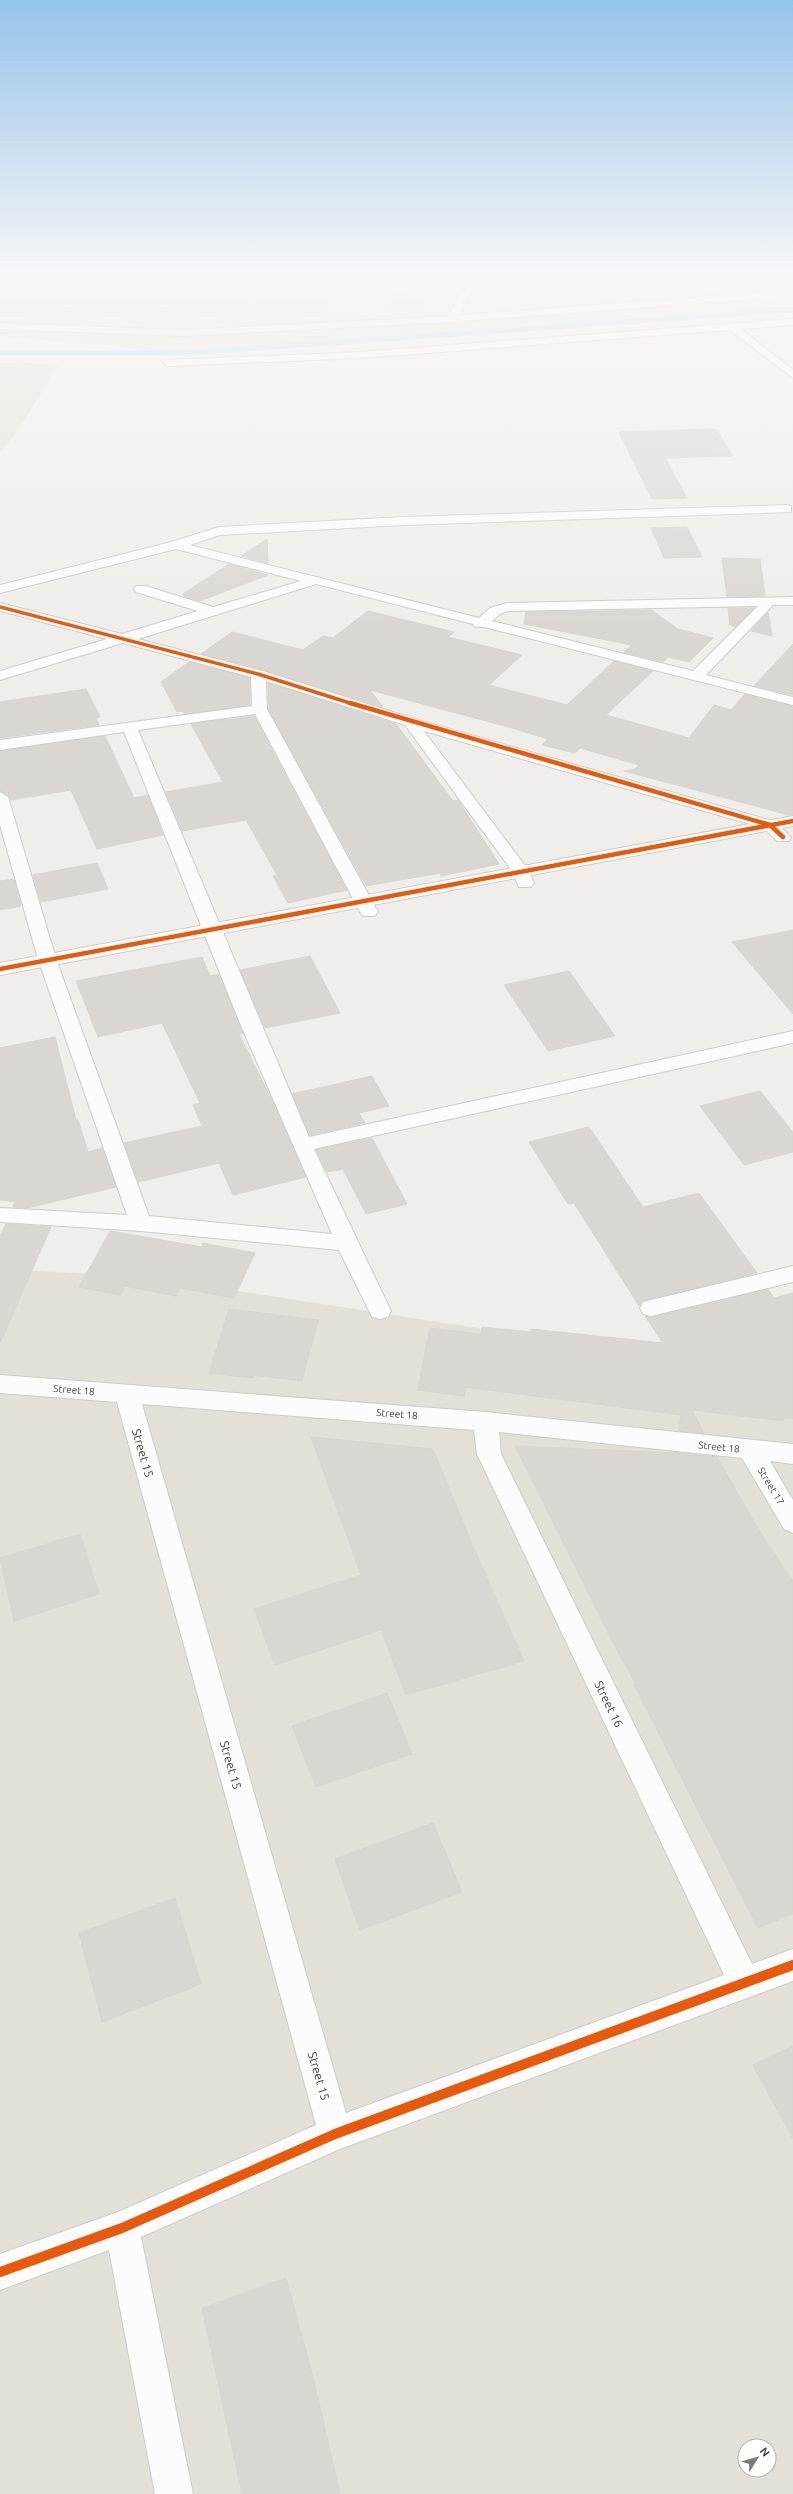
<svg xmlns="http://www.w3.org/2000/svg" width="793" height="2494" font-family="Ubuntu,sans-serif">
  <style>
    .residential { fill: #e3e0d7; fill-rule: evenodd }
    .education { fill: #e6e1d6 }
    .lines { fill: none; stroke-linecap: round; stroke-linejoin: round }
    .stream { stroke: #bcd9ec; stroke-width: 5 }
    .building { fill: #dad7d2; stroke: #d8d5d0 }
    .minor-casing { stroke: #ceccc7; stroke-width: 2 }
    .tertiary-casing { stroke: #ceccc7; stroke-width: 2 }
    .secondary-casing { stroke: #cecbc1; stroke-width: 2 }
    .minor { fill: #fdfcfc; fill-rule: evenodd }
    .tertiary { fill: #fdfcfc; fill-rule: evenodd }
    .secondary { fill: #f6f4ef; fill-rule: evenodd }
    .cycleway-far2-casing { stroke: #fff; stroke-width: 5 }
    .cycleway-far1-casing { stroke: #fff; stroke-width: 6 }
    .cycleway-casing { stroke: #fff; stroke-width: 12 }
    .cycleway-far2 { stroke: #e8590c; stroke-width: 3.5 }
    .cycleway-far1 { stroke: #e8590c; stroke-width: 4.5 }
    .cycleway { stroke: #e8590c; stroke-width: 10 }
    .labels { text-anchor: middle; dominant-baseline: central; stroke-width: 3; stroke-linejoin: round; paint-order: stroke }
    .street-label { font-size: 10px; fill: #454036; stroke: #fff }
    .near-street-label { font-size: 12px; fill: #454036; stroke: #fff }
  </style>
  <rect width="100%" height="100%" fill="#f0eeea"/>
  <!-- residential -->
  <g class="residential">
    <polygon points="0,277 793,277 793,310 186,353 0,336"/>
    <path d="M0,1269L148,1277L793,1377V2494H0ZM745,2446H769V2470H745Z"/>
  </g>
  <!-- education -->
  <polygon class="education" points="0,361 59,365 16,433 0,453"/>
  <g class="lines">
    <!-- stream -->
    <polyline class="stream" points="0,353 186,353 793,310"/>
  </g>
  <!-- building -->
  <g class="building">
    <polygon points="0,277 230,277 299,282 302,279 349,283 321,315 222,307 214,315 157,311 151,317 46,310 39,316 0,314"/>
    <polygon points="407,284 439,286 440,286 421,312 387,309"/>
    <polygon points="716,429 733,456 665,458 687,498 652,499 619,432"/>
    <polygon points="687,527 702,557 664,558 651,528"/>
    <polygon points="267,539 268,563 241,556"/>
    <polygon points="722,558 760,559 765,596 727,597"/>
    <polygon points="229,564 268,575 200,601 184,596 183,594"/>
    <polygon points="728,608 754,608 735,627 730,625"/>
    <polygon points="651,610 678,629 713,638 689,662 668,657 663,662 624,652 632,645 524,624 526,612"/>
    <polygon points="368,611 454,632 448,637 522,655 489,685 567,705 614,661 653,671 606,715 689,738 714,705 731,710 745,694 793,706 793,815 789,815 624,771 635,769 639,765 580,748 575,753 542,745 548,739 512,728 370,690 383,707 263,670 201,654 232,632 303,650 323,636 333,638"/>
    <polygon points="768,612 772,636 751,631"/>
    <polygon points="793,644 793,695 754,686"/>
    <polygon points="189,662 250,678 250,705 185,714 183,711 177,712 161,682"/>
    <polygon points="268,683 396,724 453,801 458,800 499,864 441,876 440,873 366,886 268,709"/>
    <polygon points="86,689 100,717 96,718 99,725 0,738 0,702"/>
    <polygon points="254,716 347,890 288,903 273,876 277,875 246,820 182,831 166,792 223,782 191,724"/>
    <polygon points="105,736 134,798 148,795 163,835 97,849 71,790 11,800 9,796 0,791 0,751"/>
    <polygon points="97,863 108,889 41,902 33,875"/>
    <polygon points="14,879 21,906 0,910 0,881"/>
    <polygon points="793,930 793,1014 732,942"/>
    <polygon points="310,956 340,1013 265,1028 240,970"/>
    <polygon points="202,957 210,976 219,974 243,1033 239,1034 271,1098 306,1177 233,1195 219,1163 138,1182 124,1143 202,1126 193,1105 200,1103 162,1023 98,1037 76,981"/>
    <polygon points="569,971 615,1036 548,1051 504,985"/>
    <polygon points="55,1037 76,1120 78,1120 88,1152 102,1148 116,1187 27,1208 13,1207 15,1202 0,1200 0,1048"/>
    <polygon points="372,1076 389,1106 359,1113 365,1123 310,1135 292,1094"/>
    <polygon points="760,1091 793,1132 793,1152 744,1165 700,1106"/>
    <polygon points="589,1127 643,1207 699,1193 757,1273 643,1301 639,1306 574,1203 568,1204 529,1142"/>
    <polygon points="372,1138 407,1204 366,1214 343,1169 327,1172 316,1150"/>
    <polygon points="6,1224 51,1227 0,1343 0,1236"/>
    <polygon points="110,1231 202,1247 203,1243 255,1253 234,1298 180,1288 176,1296 125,1286 120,1295 79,1287"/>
    <polygon points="768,1289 774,1298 793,1293 793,1419 784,1418 784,1421 692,1410 704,1433 679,1431 681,1415 465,1387 464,1396 418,1390 430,1328 481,1334 482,1327 531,1332 531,1329 663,1343 645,1316 651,1317"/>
    <polygon points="229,1309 318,1320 302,1381 254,1375 253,1378 209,1373"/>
    <polygon points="311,1437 433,1449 472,1544 524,1661 406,1695 381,1630 275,1665 254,1609 361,1575"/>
    <polygon points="515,1446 678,1453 717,1457 755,1524 793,1581 793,1914 758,1928 634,1685 636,1684 612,1641"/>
    <polygon points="80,1534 99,1594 14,1621 0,1558"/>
    <polygon points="387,1693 412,1754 316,1787 292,1726"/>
    <polygon points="433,1823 462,1892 360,1930 335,1859"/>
    <polygon points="175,1898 201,1984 102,2022 79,1933"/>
    <polygon points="793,2046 793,2139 753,2065"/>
    <polygon points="286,2278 313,2377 340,2494 242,2494 202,2308"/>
  </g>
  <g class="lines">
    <!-- minor casing -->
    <g class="minor-casing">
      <g id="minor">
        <polygon points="366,277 471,280 476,283 471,286 371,280"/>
        <polygon points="793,319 793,325 741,329 793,370 793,378 730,330 361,358 168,366 163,363 168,360 361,352"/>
        <path d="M787,505L791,506V512L403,525L220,535L190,545L479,618L490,608L507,603L793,597V605H773L706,675L793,697V705L484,627H475L473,624L316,584L138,639L263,671L415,719L776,822L791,837L789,841H777L764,828L424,731L529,871L534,883L531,887H519L512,871L405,725L266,681L267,709L378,912L375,916H363L360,912L255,714L138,730L309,1137L793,1031V1043L314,1149L391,1311L388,1317L380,1319L372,1317L339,1250L141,1231L0,1222V1208L127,1215L38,959L0,825V792L8,797L56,959L149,1216L332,1234L239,1021L124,732L0,750V740L252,706L251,677L123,643L0,680V671L107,639L0,611V603L122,634L198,611L136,592L134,589L136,586H146L213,607L301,581L176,549L0,593V585L171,542L219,527L403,517ZM758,606L693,671L492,621L500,614L508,611Z"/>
        <polygon points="793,1266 793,1282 651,1316 643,1314 640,1308 643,1302 651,1300"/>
        <path d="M0,1375L485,1412L793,1444V1464L770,1461L793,1500V1533L784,1529L742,1458L499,1432L501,1454L752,1964L793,1949V1981L340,2149L141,2237L193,2494H155L109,2250L0,2290V2254L118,2212L316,2125L117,1402L0,1393ZM142,1404L474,1430L477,1454L724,1975L346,2113Z"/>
      </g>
    </g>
    <!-- tertiary casing -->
    <g class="tertiary-casing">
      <g id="tertiary">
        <polygon points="469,277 479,277 457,319 449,321 447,319"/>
        <polygon points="793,816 793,826 0,975 0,963"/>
      </g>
    </g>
    <!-- secondary casing -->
    <g class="secondary-casing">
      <polygon id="secondary" points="793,290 793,296 452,322 182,336 0,329 0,323 182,330 452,316"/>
    </g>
    <!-- minor -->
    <use href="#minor" class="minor"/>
    <!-- tertiary -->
    <use href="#tertiary" class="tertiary"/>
    <!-- secondary -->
    <use href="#secondary" class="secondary"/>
    <!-- cycleway-far2 casing -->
    <g class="cycleway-far2-casing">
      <polyline id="cycleway-far2" points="0,607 258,674 353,704"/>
    </g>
    <!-- cycleway-far1 casing -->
    <g class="cycleway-far1-casing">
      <g id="cycleway-far1">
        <polyline points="350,703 770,825 783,837"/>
        <polyline points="0,969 793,821"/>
      </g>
    </g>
    <!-- cycleway casing -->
    <g class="cycleway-casing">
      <polyline id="cycleway" points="0,2272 122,2228 335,2134 793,1965"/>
    </g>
    <!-- cycleway-far2 -->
    <use href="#cycleway-far2" class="cycleway-far2"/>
    <!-- cycleway-far1 -->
    <use href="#cycleway-far1" class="cycleway-far1"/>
    <!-- cycleway -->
    <use href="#cycleway" class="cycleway"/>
  </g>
  <!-- sky -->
  <linearGradient id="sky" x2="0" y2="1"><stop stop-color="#96c3ea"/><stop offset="0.44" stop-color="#f8f7f6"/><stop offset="1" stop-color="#f8f7f6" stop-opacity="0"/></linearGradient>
  <rect width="793" height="626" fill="url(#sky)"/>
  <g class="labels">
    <!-- street labels -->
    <g class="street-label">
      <text transform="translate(74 1390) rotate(5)">Street 18</text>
      <text transform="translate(397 1414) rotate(5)">Street 18</text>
      <text transform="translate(719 1447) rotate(6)">Street 18</text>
      <text transform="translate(771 1486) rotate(59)">Street 17</text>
    </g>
    <!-- near-street labels -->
    <g class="near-street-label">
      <text transform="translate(143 1453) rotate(74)">Street 15</text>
      <text transform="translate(609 1704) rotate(64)">Street 16</text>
      <text transform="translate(231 1765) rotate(74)">Street 15</text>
      <text transform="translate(319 2076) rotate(74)">Street 15</text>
    </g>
  </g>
  <!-- north arrow -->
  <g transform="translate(757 2458) rotate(53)"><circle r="19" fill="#ffffff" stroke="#b5b3af"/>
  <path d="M0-3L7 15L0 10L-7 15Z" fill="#817d75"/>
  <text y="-6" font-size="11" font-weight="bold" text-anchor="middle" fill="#454036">N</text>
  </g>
</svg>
